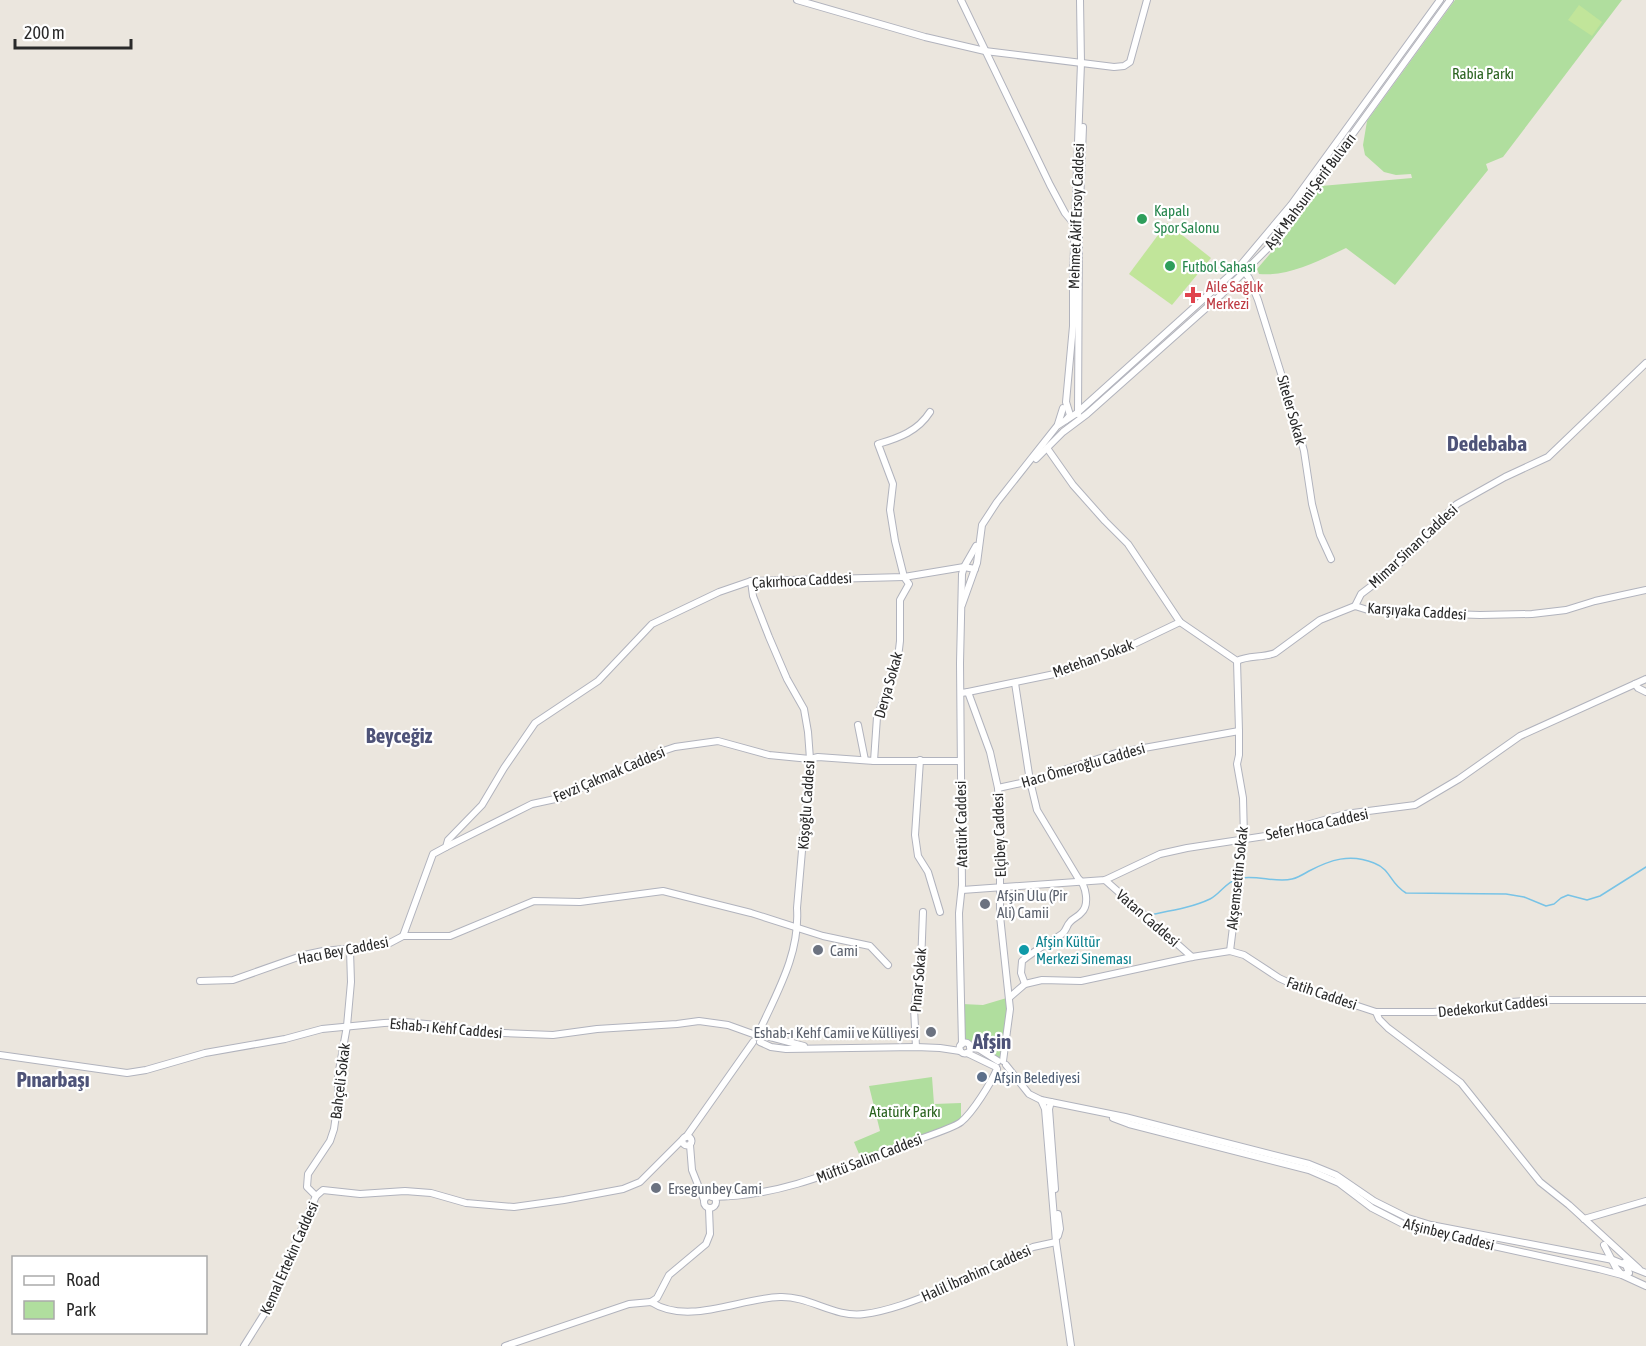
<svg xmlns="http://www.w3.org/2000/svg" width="1646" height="1346" font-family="'Asap Condensed',sans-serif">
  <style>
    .green { fill: #b0de9e }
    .pitch { fill: #c1e59a }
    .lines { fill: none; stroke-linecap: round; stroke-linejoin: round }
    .stream { stroke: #78c3e6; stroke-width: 1.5 }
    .secondary-casing { stroke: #b1b3bd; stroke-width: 8 }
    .secondary { stroke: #fff; stroke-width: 6 }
    .leisure-dot { fill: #2e9e5b; stroke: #fff; stroke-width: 2 }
    .health-dot { fill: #e0444e; stroke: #fff; stroke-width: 2 }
    .worship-dot { fill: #6b7280; stroke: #fff; stroke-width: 2 }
    .culture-dot { fill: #0f9aa8; stroke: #fff; stroke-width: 2 }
    .service-dot { fill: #5c6f8a; stroke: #fff; stroke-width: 2 }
    .labels { text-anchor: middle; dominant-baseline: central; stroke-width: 4.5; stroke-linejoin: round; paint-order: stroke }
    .park-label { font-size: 15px; fill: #2a631f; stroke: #fff }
    .street-label { font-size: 15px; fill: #2a2a2a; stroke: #fff }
    .leisure-label { font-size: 15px; fill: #27864d; stroke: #fff; text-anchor: start }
    .health-label { font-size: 15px; fill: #be3a42; stroke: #fff; text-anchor: start }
    .worship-label { font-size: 15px; fill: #5b616d; stroke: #fff; text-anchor: start }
    .culture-label { font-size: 15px; fill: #0d838f; stroke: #fff; text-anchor: start }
    .service-label { font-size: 15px; fill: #4e5e75; stroke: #fff; text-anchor: start }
    .district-label { font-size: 21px; font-weight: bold; fill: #4e5378; stroke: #fff }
  </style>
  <rect width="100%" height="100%" fill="#ebe6de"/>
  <!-- green -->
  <g class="green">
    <path d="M1455,0H1622L1503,157L1486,164L1488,170L1395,285L1346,248C1320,260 1289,277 1259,274L1257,269L1287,234L1321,186L1412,178L1411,174L1396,175L1384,172L1365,155L1363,145L1367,121Z"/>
    <polygon points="1010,997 1003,1061 979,1049 971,1041 965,1041 962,1004 983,1005"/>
    <polygon points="932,1077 934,1104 961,1103 961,1122 862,1161 854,1142 880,1131 869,1086"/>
  </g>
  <!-- pitch -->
  <g class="pitch">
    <polygon points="1579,5 1602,22 1592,36 1568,20"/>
    <polygon points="1167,223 1211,258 1172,305 1129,274"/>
  </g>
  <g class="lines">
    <!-- stream -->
    <g class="stream">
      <path d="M1241,878C1258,875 1276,883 1292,879C1297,878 1304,874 1309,871C1330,860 1350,853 1374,863C1392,870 1389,883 1406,893L1506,894L1524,897L1546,906L1554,904L1561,898L1568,895L1587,900L1600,896L1646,867"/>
      <path d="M1149,915C1169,911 1191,908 1210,899C1220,894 1225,883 1237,879"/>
    </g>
    <!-- secondary casing -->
    <g class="secondary-casing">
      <g id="secondary">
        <polyline points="797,0 925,37 985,51 1114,67 1124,66 1130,62 1147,0"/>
        <polyline points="961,0 1050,185 1065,213 1075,225"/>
        <polyline points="1244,271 1249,278 1258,300 1294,415 1304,451 1312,504 1320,535 1331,559"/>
        <polyline points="1078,414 1079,228 1083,127"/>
        <polyline points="1066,420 1070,415 1066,402 1073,326 1073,275 1081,63 1080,0"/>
        <polyline points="1058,424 1063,408"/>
        <path d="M1047,448L1073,485L1105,521L1128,544L1180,622L1237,661C1248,655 1263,658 1275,653L1320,620L1355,606L1371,611L1391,612L1480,615L1532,614L1566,610L1595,601L1646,590"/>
        <polyline points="1036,459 1063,432 1087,414 1222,294 1275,241 1450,0"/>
        <path d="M751,581L753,596L769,637L787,679L804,709L808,732L810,759L797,908C800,954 777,992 759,1032"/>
        <polyline points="962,605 977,563 982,525 997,502 1057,426 1077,413 1239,267 1291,205 1440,0"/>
        <polyline points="1355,606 1361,594 1390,572 1425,539 1434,526 1457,504 1505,477 1548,457 1646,363"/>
        <path d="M1015,683L1030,781L1037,810L1078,878C1086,885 1090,905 1081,913C1078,917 1073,918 1070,922C1066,926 1067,930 1062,934C1049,943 1035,950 1022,961L1021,973L1025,984"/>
        <polyline points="1635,684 1638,688 1646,692"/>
        <polyline points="968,692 1064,672 1132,645 1180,622"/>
        <polyline points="961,693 968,692 990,752 998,788 1000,821 1000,916 1010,1009 1003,1061"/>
        <polyline points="858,725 865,760"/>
        <polyline points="920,760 915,835 918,856 928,872 940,912"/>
        <path d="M874,761L877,717L897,666L900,641V600L909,584L904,577L895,541L890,510L893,484L878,444C899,438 918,431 930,412"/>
        <polyline points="998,788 1030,781 1116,753 1239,731"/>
        <polyline points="446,847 532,804 560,798 651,755 675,747 718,741 769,755 810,759 818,757 874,761 960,761"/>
        <polyline points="1105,880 1192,957"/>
        <polyline points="962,890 1105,880 1160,854 1187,848 1272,835 1345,814 1415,805 1459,779 1520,736 1646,679"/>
        <polyline points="403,936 433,854 446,847 448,840 482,805 504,768 535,723 598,681 652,624 719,592 751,581 904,577 964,567 975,569"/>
        <polyline points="1230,951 1244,838 1243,798 1237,764 1239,755 1239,731 1237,661"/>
        <polyline points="200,981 233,980 304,955 323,951 386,945 403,936 450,936 534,901 580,902 663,891 751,913 823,936 870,946 888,965"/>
        <polyline points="1010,997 1025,984 1042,980 1081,981 1192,957 1230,951 1244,955 1279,978 1294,985 1376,1012 1379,1019 1388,1028 1461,1083 1540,1182 1569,1205 1639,1269"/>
        <polyline points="1376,1012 1433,1012 1470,1009 1511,1002 1544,1000 1646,1000"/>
        <polyline points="762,1035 804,1046"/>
        <polyline points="760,1042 771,1047 786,1049 916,1047 940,1048 960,1051"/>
        <circle cx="965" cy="1048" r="5.5"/>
        <polyline points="962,1044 959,913 962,885 960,663 962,574 964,567 976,546"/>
        <polyline points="916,1047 914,1008 921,964 923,912"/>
        <polyline points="970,1047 979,1049 998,1061"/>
        <polyline points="967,1053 996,1067"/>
        <polyline points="0,1055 127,1073 146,1070 205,1053 285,1039 322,1029 384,1023 405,1022 458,1027 479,1032 553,1035 597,1029 677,1024 699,1021 728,1025 753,1034"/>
        <polyline points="1006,1065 1029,1094 1041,1100 1125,1117 1309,1164 1336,1175 1374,1201 1408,1218 1431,1225 1613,1260 1646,1273"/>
        <polyline points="1041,1100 1045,1109 1056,1242 1071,1346"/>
        <polyline points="1051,1102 1049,1109 1055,1189"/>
        <polyline points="1113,1118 1129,1124 1309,1170 1339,1183 1372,1208 1405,1225 1425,1231 1599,1269 1622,1275 1646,1286"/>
        <circle cx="687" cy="1141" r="4.5"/>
        <polyline points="686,1137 753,1042"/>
        <polyline points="690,1145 692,1170 704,1200"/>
        <circle cx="710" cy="1202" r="6"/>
        <polyline points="316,1196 307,1187 308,1174 330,1141 334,1129 338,1101 338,1076 347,1026 351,982 350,950"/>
        <path d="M712,1197C781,1197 843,1168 906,1144C918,1139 952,1129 961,1122C973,1112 991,1083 997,1069"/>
        <polyline points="1058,1214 1060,1229 1058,1236"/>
        <polyline points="1584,1219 1646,1201"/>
        <polyline points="1604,1245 1616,1268 1622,1275 1629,1273 1625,1262"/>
        <path d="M651,1302C688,1326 740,1298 780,1297C810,1296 834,1318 864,1314C898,1310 936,1291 968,1280L972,1276L1033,1247L1056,1242"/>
        <polyline points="651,1302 657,1298 669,1275 706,1244 710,1234 709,1209"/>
        <polyline points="244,1346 266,1311 316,1196 323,1190 360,1194 405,1191 431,1193 466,1203 514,1207 564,1200 623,1189 640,1182 682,1140"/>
        <polyline points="505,1346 629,1304 651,1302"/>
      </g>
    </g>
    <!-- secondary -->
    <use href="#secondary" class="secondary"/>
  </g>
  <!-- markers -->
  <g class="leisure-dot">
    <circle cx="1142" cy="219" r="6"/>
    <circle cx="1170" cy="266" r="6"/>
  </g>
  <path class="health-dot" d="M1190 286h6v6h6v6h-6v6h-6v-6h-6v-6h6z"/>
  <g class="worship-dot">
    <circle cx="985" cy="904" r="6"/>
    <circle cx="818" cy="950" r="6"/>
    <circle cx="931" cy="1032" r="6"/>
    <circle cx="656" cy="1188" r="6"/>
  </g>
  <circle class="culture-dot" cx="1024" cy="950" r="6"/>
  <circle class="service-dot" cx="982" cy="1077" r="6"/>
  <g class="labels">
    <!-- park labels -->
    <g class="park-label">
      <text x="1483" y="73">Rabia Parkı</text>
      <text x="905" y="1111">Atatürk Parkı</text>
    </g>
    <!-- street labels -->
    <g class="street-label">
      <text transform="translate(1310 191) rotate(-53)">Aşık Mahsuni Şerif Bulvarı</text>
      <text transform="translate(1076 216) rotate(-88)">Mehmet Âkif Ersoy Caddesi</text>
      <text transform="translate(1292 410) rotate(74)">Siteler Sokak</text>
      <text transform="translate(1413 546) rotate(-43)">Mimar Sinan Caddesi</text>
      <text transform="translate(802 580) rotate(-3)">Çakırhoca Caddesi</text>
      <text transform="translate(1417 611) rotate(4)">Karşıyaka Caddesi</text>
      <text transform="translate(1093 658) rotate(-20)">Metehan Sokak</text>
      <text transform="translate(888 685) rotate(-74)">Derya Sokak</text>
      <text transform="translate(1083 765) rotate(-16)">Hacı Ömeroğlu Caddesi</text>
      <text transform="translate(609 774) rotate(-23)">Fevzi Çakmak Caddesi</text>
      <text transform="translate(806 805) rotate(-86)">Köşoğlu Caddesi</text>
      <text transform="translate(961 824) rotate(-91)">Atatürk Caddesi</text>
      <text transform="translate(1317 824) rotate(-12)">Sefer Hoca Caddesi</text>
      <text transform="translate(999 835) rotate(-92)">Elçibey Caddesi</text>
      <text transform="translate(1237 878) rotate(-84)">Akşemsettin Sokak</text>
      <text transform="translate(1148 918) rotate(41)">Vatan Caddesi</text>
      <text transform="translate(343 950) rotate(-11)">Hacı Bey Caddesi</text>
      <text transform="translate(918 980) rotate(-85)">Pınar Sokak</text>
      <text transform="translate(1322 993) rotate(19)">Fatih Caddesi</text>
      <text transform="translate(1493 1006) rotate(-6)">Dedekorkut Caddesi</text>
      <text transform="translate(446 1028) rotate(5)">Eshab-ı Kehf Caddesi</text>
      <text transform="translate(340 1081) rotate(-83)">Bahçeli Sokak</text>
      <text transform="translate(869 1158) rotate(-21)">Müftü Salim Caddesi</text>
      <text transform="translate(1449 1234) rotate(14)">Afşinbey Caddesi</text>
      <text transform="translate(289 1258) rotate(-66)">Kemal Ertekin Caddesi</text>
      <text transform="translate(976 1273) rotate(-24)">Halil İbrahim Caddesi</text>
    </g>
    <!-- leisure labels -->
    <g class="leisure-label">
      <text x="1154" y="210">Kapalı<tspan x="1154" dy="17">Spor Salonu</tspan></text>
      <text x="1182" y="266">Futbol Sahası</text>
    </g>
    <!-- health labels -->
    <g class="health-label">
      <text x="1206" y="286">Aile Sağlık<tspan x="1206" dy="17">Merkezi</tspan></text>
    </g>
    <!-- worship labels -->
    <g class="worship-label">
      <text x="997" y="895">Afşin Ulu (Pir<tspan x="997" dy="17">Ali) Camii</tspan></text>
      <text x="830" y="950">Cami</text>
      <text x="919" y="1032" text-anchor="end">Eshab-ı Kehf Camii ve Külliyesi</text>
      <text x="668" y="1188">Ersegunbey Cami</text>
    </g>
    <!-- culture labels -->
    <g class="culture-label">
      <text x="1036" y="941">Afşin Kültür<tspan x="1036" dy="17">Merkezi Sineması</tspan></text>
    </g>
    <!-- service labels -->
    <g class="service-label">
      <text x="994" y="1077">Afşin Belediyesi</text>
    </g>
    <!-- district labels -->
    <g class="district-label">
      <text x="1487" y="443">Dedebaba</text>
      <text x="399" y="735">Beyceğiz</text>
      <text x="992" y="1041">Afşin</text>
      <text x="53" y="1079">Pınarbaşı</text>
    </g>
  </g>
  <!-- legend -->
  <rect x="12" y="1256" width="195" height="78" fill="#ffffff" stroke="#aaaaaa" stroke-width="1.5"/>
  <rect x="24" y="1276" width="30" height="9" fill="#ffffff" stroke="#aaaaaa" stroke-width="1.5"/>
  <text x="66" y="1286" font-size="18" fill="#2a2a2a">Road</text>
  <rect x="24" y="1301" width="30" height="18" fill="#b0de9e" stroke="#aaaaaa" stroke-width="1.5"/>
  <text x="66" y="1316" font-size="18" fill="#2a2a2a">Park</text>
  <!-- scale -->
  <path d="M15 39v9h116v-9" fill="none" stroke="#2a2a2a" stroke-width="3"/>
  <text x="24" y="39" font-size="18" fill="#2a2a2a" stroke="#ffffff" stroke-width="4.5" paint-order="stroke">200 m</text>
</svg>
